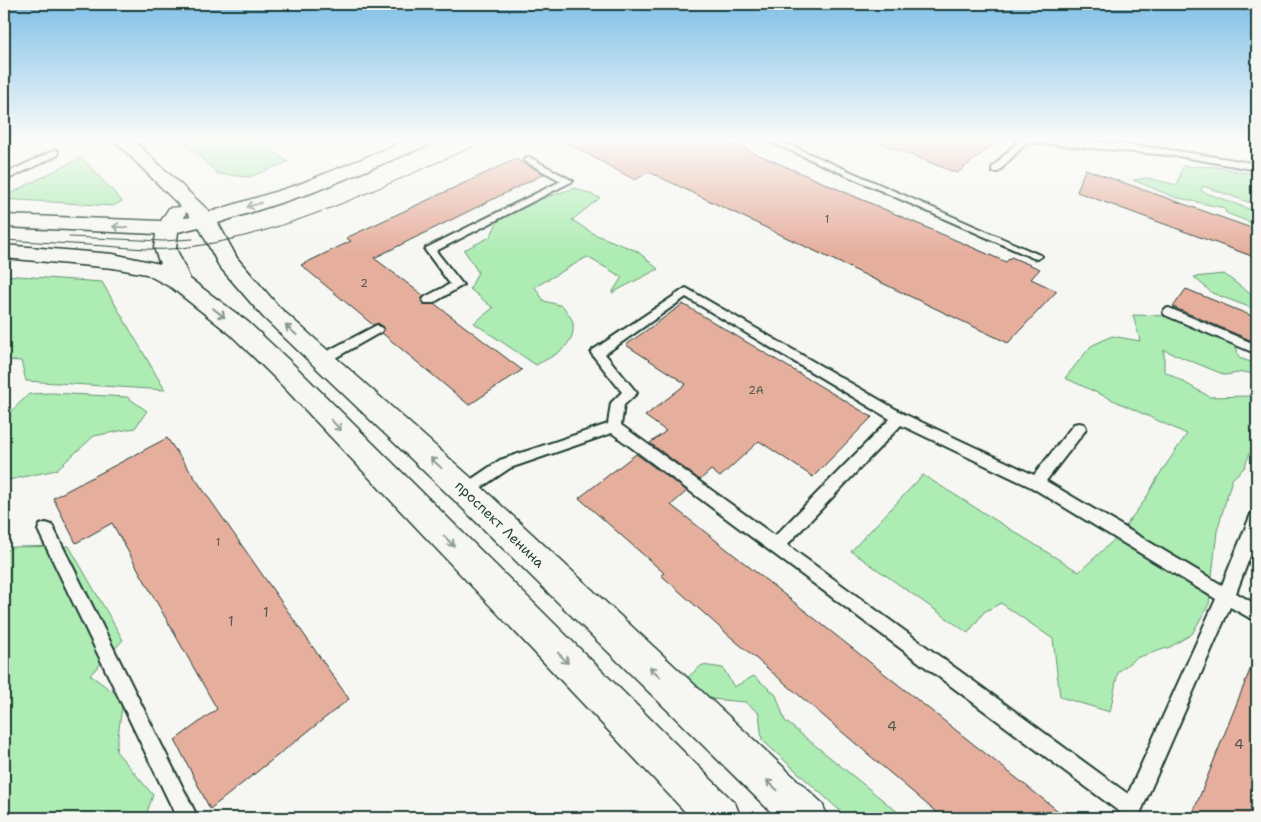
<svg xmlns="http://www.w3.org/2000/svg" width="1261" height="822" font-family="'Shantell Sans',sans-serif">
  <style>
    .green { fill: #adecb3; stroke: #669474 }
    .building { fill: #e6ae9d; stroke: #1f3d34 }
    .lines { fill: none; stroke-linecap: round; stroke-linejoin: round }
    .lane-casing { stroke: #1f3d34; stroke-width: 4 }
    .secondary-casing { stroke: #1f3d34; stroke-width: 3 }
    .lane { fill: #f6f6f2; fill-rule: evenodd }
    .secondary { fill: #f6f6f2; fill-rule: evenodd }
    .tram { stroke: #1f3d34; stroke-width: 1 }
    .oneway { stroke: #8a9a93 }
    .labels { text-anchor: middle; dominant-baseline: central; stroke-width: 5; stroke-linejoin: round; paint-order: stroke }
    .number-label { font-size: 11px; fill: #51594e }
    .street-label { font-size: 14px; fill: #1f3d34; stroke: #f6f6f2 }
    .near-number-label { font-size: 14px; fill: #51594e }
  </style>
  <rect width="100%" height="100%" fill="#f6f6f2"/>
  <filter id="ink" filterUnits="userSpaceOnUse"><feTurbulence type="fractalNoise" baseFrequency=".02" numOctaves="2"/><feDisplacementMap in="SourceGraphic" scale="10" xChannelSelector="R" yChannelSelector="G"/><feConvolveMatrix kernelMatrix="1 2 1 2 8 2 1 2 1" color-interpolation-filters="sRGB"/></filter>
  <g filter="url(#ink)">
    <!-- green -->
    <g class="green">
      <polygon points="180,138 256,138 288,162 249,177 218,174"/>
      <polygon points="81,157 122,201 113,206 4,199 4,197"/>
      <polygon points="1183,166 1217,167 1257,175 1257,205 1203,186 1201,191 1257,212 1257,225 1226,213 1224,208 1174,197 1133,180 1147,178 1177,185"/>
      <path d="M575,188L600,198L572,220L594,234L637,251L658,269L612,293L622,277L587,257L535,287L544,301L563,306C566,311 572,318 573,323C576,347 553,356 536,365L474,323L493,308L470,289L478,272L464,250L490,237L499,219L538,200Z"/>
      <polygon points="1224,274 1257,299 1257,310 1212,293 1194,277"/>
      <polygon points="4,275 102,282 165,390 26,381 21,361 4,360"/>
      <polygon points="1133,315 1171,316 1235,342 1239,358 1257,364 1257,376 1245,372 1225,375 1164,350 1164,371 1210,397 1250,396 1257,400 1257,435 1244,468 1232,479 1217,531 1209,604 1192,634 1170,647 1136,658 1118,672 1110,712 1060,697 1053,639 1001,603 984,612 968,633 851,551 923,475 1079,572 1116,538 1145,500 1159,475 1187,434 1065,378 1091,346 1112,336 1140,341"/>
      <polygon points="51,393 127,397 147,411 135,428 94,436 56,470 4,481 4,418 29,394"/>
      <polygon points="69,546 123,640 90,675 123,699 116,751 153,795 145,818 4,818 4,553 11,547"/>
      <polygon points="702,665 723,668 734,687 754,676 776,695 785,721 905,818 848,818 762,740 759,713 745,702 700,698 687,678"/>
    </g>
    <!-- building -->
    <g class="building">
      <polygon points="558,138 720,138 1006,262 1011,257 1040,269 1031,279 1057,291 1008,343 649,172 635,180"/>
      <polygon points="873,138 1002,138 957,173 873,140"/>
      <polygon points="516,159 544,174 374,258 424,296 421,299 423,304 435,304 522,370 469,405 382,333 384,327 378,323 373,325 301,265 351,241 346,238"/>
      <polygon points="1085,169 1257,230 1257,258 1077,192"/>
      <polygon points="1186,289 1257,318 1257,343 1173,307"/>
      <polygon points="683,304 872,417 813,477 759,441 720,477 711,470 700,480 650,443 666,431 645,416 686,384 626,345"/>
      <polygon points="167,438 349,699 210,809 175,740 217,709 112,523 76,543 53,498"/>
      <polygon points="636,454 687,491 671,505 1067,818 943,818 726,633 661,575 664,573 579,498"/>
      <polygon points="1256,655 1257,655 1257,818 1191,818"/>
    </g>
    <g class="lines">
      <!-- lane casing -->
      <g class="lane-casing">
        <g id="lane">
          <polygon points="762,138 774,138 1042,256 1037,259 1033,258"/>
          <path d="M1014,138C1095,138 1177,150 1257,164V170L1178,156L1027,142L998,172H992V168L1018,141Z"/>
          <polygon points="55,150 58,151 58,155 4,181 4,174"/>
          <polygon points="529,157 573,181 436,251 463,285 433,303 425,303 423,300 425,297 450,284 425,250 426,248 561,181 526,162 524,160"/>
          <path d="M686,288L904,414L1034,475L1074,424L1079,423L1084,424L1086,428L1084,432L1046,481L1222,585L1249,519L1251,514L1257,512V538L1236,593L1257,605V622L1230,607L1139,816L1135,818L1125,816L612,433L510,468L470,495L465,497L460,495L457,491L460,487L500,460L608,424L611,403L622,392L591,353L593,350ZM686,297L890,419L775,536L621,425L624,405L637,393L605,354ZM901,425L1031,487L1216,599L1128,794L787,545Z"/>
          <polygon points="1169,308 1257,345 1257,354 1165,315 1163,312 1165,309"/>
          <polygon points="377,325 383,329 381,332 328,362 318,362 317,359 318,356"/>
          <polygon points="46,523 52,525 198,818 177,818 38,530 40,525"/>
        </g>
      </g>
      <!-- secondary casing -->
      <g class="secondary-casing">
        <path id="secondary" d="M112,138H131L210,212L297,185L414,138H439L436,142L311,193L218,223L237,258L279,307L476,482L822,803L828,818H777L454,500L263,317L219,266L199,227L178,232L176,248L190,279L248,322L294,365L735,803L741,818H691L276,379L230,334L172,288L146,274L113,268L4,258V245L113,254L160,264L154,248L156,234L4,227V215L161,221L169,208L181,207ZM186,212L191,217L184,218Z"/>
      </g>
      <!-- lane -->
      <use href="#lane" class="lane"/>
      <!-- secondary -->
      <use href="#secondary" class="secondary"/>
      <!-- tram -->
      <g class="tram">
        <polyline points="69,237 164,241 193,239"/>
        <path d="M4,240C38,242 72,244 106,246C132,248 157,251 182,248C290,235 394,180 493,138"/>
      </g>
    </g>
    <!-- one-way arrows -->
    <defs><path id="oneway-shaft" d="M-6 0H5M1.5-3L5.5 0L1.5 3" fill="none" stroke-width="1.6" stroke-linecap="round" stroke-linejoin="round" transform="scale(1.25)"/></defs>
    <g class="oneway">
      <use href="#oneway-shaft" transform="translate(254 205) rotate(162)"/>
      <use href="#oneway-shaft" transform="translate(120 227) rotate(-177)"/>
      <use href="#oneway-shaft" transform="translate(219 313) rotate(38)"/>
      <use href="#oneway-shaft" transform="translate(291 330) rotate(-138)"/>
      <use href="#oneway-shaft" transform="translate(336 425) rotate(46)"/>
      <use href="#oneway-shaft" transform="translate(436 463) rotate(-137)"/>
      <use href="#oneway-shaft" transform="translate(449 541) rotate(46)"/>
      <use href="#oneway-shaft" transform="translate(563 658) rotate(46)"/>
      <use href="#oneway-shaft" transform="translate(655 672) rotate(-136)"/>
      <use href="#oneway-shaft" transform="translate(772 785) rotate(-136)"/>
    </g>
  </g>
  <!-- sky -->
  <linearGradient id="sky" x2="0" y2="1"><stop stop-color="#81c0e8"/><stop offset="0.55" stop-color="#fbfbf9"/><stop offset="1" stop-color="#fbfbf9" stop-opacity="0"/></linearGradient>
  <rect width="1261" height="253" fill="url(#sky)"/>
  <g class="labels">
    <!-- number labels -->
    <g class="number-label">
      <text x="827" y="219">1</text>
      <text x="364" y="283">2</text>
      <text x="756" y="390">2А</text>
      <text x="218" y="542">1</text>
    </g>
    <!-- street labels -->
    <g class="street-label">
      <text transform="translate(500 524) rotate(44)">проспект Ленина</text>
    </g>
    <!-- near-number labels -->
    <g class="near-number-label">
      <text x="266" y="612">1</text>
      <text x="231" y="621">1</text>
      <text x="892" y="726">4</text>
      <text x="1239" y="744">4</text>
    </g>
  </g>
  <!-- margin -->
  <rect width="1261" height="822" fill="none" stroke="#f6f6f2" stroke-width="20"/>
  <rect x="10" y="10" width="1241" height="802" fill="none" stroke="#1f3d34" stroke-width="2" filter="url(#ink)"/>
</svg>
